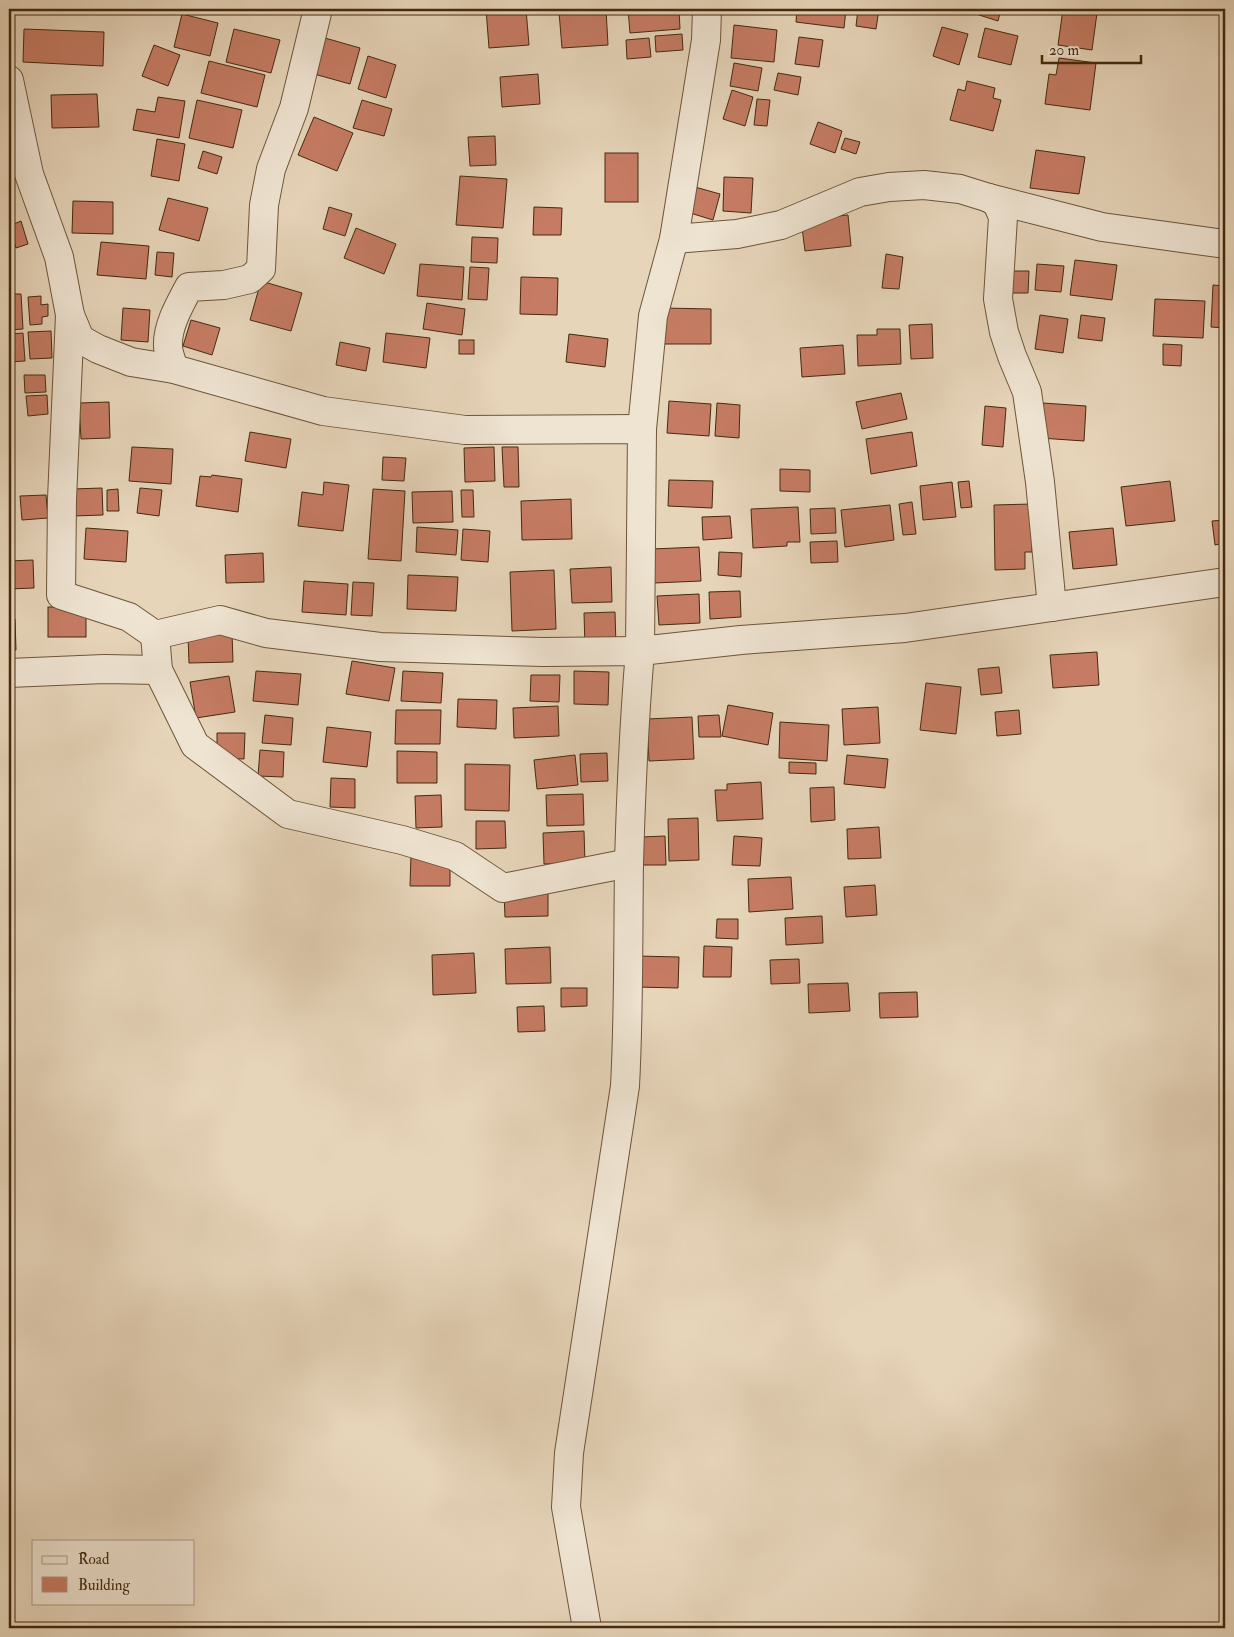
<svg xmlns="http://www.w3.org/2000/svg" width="1234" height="1637" font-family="'IM FELL Double Pica',serif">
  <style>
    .building { fill: #c67c64; stroke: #442a0c }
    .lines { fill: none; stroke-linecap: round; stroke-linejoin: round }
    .street-casing { stroke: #6d5538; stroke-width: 30 }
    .street { stroke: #efe4d2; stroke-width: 28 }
  </style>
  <rect width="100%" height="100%" fill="#e7d5ba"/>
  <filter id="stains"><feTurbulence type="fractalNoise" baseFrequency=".004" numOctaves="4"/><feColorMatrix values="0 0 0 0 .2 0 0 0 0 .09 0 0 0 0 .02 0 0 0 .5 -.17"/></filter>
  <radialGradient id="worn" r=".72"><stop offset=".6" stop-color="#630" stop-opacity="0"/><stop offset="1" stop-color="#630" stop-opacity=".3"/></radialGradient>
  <!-- building -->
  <g class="building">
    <polygon points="410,9 451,9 451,11 411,14"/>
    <polygon points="486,9 526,9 529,45 489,48"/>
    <polygon points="594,9 606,9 608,45 562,48 559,12"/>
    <polygon points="628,9 679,9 680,29 630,33"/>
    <rect x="726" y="9" width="44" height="1"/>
    <polygon points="797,9 846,9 844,28 796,22"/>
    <polygon points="858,9 879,9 876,29 856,26"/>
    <polygon points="978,9 1001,9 998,21 976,14"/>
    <polygon points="1063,9 1097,13 1092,50 1058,45"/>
    <polygon points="182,14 218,23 210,56 174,47"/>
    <polygon points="734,25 777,30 774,62 731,58"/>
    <polygon points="942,27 968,34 959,65 933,56"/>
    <polygon points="985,28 1018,36 1011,65 978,57"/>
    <polygon points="24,29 104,32 103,66 23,62"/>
    <polygon points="234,29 280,40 271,73 226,62"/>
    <polygon points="682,34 683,50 656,52 655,36"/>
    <polygon points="318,36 360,48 350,84 307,72"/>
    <polygon points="799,37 823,40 819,67 795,64"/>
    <polygon points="649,38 651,57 627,59 626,40"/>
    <polygon points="154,45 180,55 168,86 142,76"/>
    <polygon points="368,56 396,65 386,98 358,89"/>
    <polygon points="1059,58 1096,63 1090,110 1045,104 1049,74 1056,75"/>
    <polygon points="209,61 265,75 257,107 201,93"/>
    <polygon points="734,63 762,68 758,91 730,86"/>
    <polygon points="778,73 801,77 798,95 774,90"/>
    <polygon points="538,74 540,104 502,107 500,77"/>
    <polygon points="967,81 995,88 993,98 1001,100 993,131 950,120 958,89 965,91"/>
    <polygon points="732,90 753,97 745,126 723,119"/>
    <polygon points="97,94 99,127 52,128 51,95"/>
    <polygon points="158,97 185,101 179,138 133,130 137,109 155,112"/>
    <polygon points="757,99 770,100 767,126 754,125"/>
    <polygon points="197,100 242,110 233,148 189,138"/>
    <polygon points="362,100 392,109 384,136 353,128"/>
    <polygon points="314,117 353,133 337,171 298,155"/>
    <polygon points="818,122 842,131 835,153 810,144"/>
    <polygon points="495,136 496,165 470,166 468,137"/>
    <polygon points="845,138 860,142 856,154 841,149"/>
    <polygon points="157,139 185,144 179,181 151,176"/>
    <polygon points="1036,150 1085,157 1079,194 1030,188"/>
    <polygon points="203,151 222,157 217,174 198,168"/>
    <rect x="605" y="153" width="33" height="49"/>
    <polygon points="460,176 507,179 503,228 456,225"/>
    <polygon points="724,177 753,178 751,213 723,211"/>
    <polygon points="695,187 720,194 713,220 687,212"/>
    <polygon points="168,198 208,208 199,241 159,230"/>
    <polygon points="73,201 113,202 113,234 72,233"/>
    <polygon points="329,207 352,214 345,236 323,229"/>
    <polygon points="534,207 562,208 561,235 533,235"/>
    <polygon points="848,215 851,246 805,251 801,220"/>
    <polygon points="21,221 28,244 16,248 9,226"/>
    <polygon points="356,228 396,244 384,274 344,258"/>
    <polygon points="472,237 498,238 497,263 471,262"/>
    <polygon points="101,242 149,246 146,279 97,275"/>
    <polygon points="157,252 174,253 172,277 155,275"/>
    <polygon points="886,254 903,257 899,289 882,288"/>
    <polygon points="1075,260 1117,265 1112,300 1070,295"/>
    <polygon points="420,264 464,267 462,300 417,296"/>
    <polygon points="1037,264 1064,266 1061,292 1035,290"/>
    <polygon points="470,267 489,268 487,300 468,299"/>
    <polygon points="1010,271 1029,271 1028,293 1009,293"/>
    <polygon points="521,277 558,278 557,315 520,314"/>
    <polygon points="261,281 302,293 291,331 250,320"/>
    <polygon points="1213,285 1225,286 1225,328 1211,327"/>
    <polygon points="9,294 21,294 23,329 9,330"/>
    <polygon points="41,296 41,305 48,304 48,316 42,317 42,324 30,325 28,297"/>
    <polygon points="1155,299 1205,301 1203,338 1153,336"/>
    <polygon points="427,303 465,309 462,335 423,329"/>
    <polygon points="123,308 150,310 148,342 121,340"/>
    <polygon points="663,308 711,309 711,344 662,344"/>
    <polygon points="1040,315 1068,319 1063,353 1035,349"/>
    <polygon points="1081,315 1105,318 1102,341 1078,338"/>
    <polygon points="191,320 220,328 212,355 183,346"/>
    <polygon points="932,324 933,358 911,359 909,325"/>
    <polygon points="877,329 900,329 901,364 858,366 857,335 877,335"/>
    <polygon points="51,331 52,358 30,359 28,332"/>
    <polygon points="23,333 25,361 9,362 9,334"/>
    <polygon points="386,333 430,338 426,368 383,362"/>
    <polygon points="569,334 608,339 605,367 566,362"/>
    <rect x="459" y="340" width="15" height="14"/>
    <polygon points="340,342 370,348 366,371 336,365"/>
    <polygon points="1163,344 1182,345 1181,366 1163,365"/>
    <polygon points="843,345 845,374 802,377 800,348"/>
    <polygon points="24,375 45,375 46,392 25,393"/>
    <polygon points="901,393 907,419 862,429 856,402"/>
    <polygon points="47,395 48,414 28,416 26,396"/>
    <polygon points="669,401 711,404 709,436 667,433"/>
    <polygon points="109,402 110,438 81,439 79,403"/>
    <polygon points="717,403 740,405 739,438 715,436"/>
    <polygon points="1043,403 1086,406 1084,441 1040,438"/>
    <polygon points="985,406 1006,408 1003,447 982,445"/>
    <polygon points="250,432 291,439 286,468 245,461"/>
    <polygon points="912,432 917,466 871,474 866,439"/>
    <polygon points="132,447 173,449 171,484 129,481"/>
    <polygon points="494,447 495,481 465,482 464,448"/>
    <polygon points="502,447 518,447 519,487 504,487"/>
    <polygon points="383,457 406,458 404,481 382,480"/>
    <polygon points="780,469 810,470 810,492 780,491"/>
    <polygon points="212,475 242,479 238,512 196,506 200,476 211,477"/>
    <polygon points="669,480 713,481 712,508 668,506"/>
    <polygon points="969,481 972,507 961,508 958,482"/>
    <polygon points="1170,481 1175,521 1126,526 1121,487"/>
    <polygon points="324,482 349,485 343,531 298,526 302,492 323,495"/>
    <polygon points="952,482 956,517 923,520 920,486"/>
    <polygon points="102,488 103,515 73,516 73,489"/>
    <polygon points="140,488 162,490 159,516 137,513"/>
    <polygon points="118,489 119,511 107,511 107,490"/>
    <polygon points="373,489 405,491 401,561 368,559"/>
    <polygon points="461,490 473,490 474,517 462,517"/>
    <polygon points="452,491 453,522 413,523 412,492"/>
    <polygon points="46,495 48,518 22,520 20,496"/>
    <polygon points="571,499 572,539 522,540 521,501"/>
    <polygon points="912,502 916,534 903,535 899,504"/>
    <polygon points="1032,504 1032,552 1025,552 1025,569 995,570 994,505"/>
    <polygon points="890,505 894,540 845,547 841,510"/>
    <polygon points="798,507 800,542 787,542 787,546 753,548 751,509"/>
    <polygon points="835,508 836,533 811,534 810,509"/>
    <polygon points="730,516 732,538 703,540 702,517"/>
    <polygon points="1225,520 1225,543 1215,545 1212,521"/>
    <polygon points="417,527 458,530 456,555 416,552"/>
    <polygon points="86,528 128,531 126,562 84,559"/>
    <polygon points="1113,528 1117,565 1073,569 1069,532"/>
    <polygon points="463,529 490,531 488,562 461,560"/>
    <polygon points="837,541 838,562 811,563 810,542"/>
    <polygon points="699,547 701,581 654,583 652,549"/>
    <polygon points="719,552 742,553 741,577 718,575"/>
    <polygon points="263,553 264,582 226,583 225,555"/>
    <polygon points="33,560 34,588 9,589 9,561"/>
    <polygon points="611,567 612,602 572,603 570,569"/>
    <polygon points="554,570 556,629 512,631 510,572"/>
    <polygon points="408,575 458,577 456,611 407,609"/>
    <polygon points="304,581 348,584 346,615 302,612"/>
    <polygon points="353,582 374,583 372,616 351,615"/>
    <polygon points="740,591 741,617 710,619 709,592"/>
    <polygon points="699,594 700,623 659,625 657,596"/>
    <rect x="48" y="607" width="38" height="30"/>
    <polygon points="615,612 616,646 585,647 584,613"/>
    <polygon points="9,619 15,619 16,650 9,650"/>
    <polygon points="232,633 233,662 189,663 188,635"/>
    <polygon points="1097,652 1099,685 1053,688 1050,655"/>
    <polygon points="352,661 395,668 389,701 346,694"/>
    <polygon points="999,667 1002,693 981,695 978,669"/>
    <polygon points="256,671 301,674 298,705 253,701"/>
    <polygon points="403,671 443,673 441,703 401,701"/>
    <polygon points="574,671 609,672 608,705 574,704"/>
    <polygon points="531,675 560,675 559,702 530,701"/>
    <polygon points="229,676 235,712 196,718 190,682"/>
    <polygon points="926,683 961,687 956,734 920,730"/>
    <polygon points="458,699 497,700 496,729 457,727"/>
    <polygon points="728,705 773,713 768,745 722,736"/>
    <polygon points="558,706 559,736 514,738 513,708"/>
    <polygon points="878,707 880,743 844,745 842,709"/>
    <polygon points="396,710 441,710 440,744 395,744"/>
    <polygon points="1019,710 1021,734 997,736 995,712"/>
    <polygon points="265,715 293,718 291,745 262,743"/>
    <polygon points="719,715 721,737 699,737 698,716"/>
    <polygon points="692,717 694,759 649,761 647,719"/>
    <polygon points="780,722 829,725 827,761 779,758"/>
    <polygon points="327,727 371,732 367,767 323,762"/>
    <polygon points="217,733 245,733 244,759 217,758"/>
    <polygon points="260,750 284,752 283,777 258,776"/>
    <polygon points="397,751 437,752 437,783 397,783"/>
    <polygon points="607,753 608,781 581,782 580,754"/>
    <polygon points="575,755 578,785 537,789 534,760"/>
    <polygon points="847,755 888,759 885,788 844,784"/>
    <polygon points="789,762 816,763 816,774 789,773"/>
    <polygon points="465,764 510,765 509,811 465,810"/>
    <polygon points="331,778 355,779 355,808 330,807"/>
    <polygon points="761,782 763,819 717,821 715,790 727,790 727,784"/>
    <polygon points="834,787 835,820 811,822 810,788"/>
    <polygon points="583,794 584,825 547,826 546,795"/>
    <polygon points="441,795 442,827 416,828 415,796"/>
    <polygon points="698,818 699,860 669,861 668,819"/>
    <polygon points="476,821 505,821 506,848 476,849"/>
    <polygon points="879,827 881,858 848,859 847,829"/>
    <polygon points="584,831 585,863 544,864 543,833"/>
    <polygon points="665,836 666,865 641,865 641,837"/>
    <polygon points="734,836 762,838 760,866 732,865"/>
    <polygon points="411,855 450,855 450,886 410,886"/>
    <polygon points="791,877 793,909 749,912 748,879"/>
    <polygon points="875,885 877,915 846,917 844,887"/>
    <polygon points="548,892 548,916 505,917 504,893"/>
    <polygon points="822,916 823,943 786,945 785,918"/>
    <polygon points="717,919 738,919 738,939 716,938"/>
    <polygon points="704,946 732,947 731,977 703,977"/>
    <polygon points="550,947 551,983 506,984 505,949"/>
    <polygon points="474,953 476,993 433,995 432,955"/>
    <polygon points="638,956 679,957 678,988 637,987"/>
    <polygon points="799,959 800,983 771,984 770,960"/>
    <polygon points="848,983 850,1011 809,1013 808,984"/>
    <polygon points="561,988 587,988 587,1006 561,1007"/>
    <polygon points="917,992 918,1017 880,1018 879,993"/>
    <polygon points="544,1006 545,1031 518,1032 517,1007"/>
  </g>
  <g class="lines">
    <!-- street casing -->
    <g class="street-casing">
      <g id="street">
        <polyline points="9,80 29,174 59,257 70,315 80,339 98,349 131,362 174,369 323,411 465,430 642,429 640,651 741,640 905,628 1225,582"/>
        <polyline points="989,198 1102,227 1225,244"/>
        <polyline points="674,239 737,234 781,225 860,192 889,187 924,185 960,189 989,198 997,203 1003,217 998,299 1004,332 1012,356 1027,392 1040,482 1052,607"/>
        <path d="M70,315L62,499L61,595L129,617L155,635L220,620L266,633L380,647L543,652L640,651C634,722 631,792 629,863C628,937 629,1012 625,1086L569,1453L566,1507L587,1628"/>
        <path d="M174,369C172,362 168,353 168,346C167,326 180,304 189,287L224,285L250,279L261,269L264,205L271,169L294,108L318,9"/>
        <polyline points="642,429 653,316 674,239 706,40 707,9"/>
        <polyline points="155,635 158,670 195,745 288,814 402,840 455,856 503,888 629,863"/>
        <polyline points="9,673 104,669 158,670"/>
      </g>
    </g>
    <!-- street -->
    <use href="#street" class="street"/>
  </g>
  <!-- margin -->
  <rect width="1234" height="1637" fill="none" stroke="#e7d5ba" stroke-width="30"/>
  <rect x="10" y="10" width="1214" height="1617" fill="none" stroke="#442a0c" stroke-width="2.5"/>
  <rect x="15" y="15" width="1204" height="1607" fill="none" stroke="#442a0c"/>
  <!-- legend -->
  <rect x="32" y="1540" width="162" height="65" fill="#efe4d2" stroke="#ab9a83"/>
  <rect x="42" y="1556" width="25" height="8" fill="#efe4d2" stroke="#ab9a83"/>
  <text x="78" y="1564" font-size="15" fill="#442a0c">Road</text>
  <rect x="42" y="1577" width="25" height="15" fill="#c67c64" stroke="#ab9a83"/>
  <text x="78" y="1590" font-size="15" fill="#442a0c">Building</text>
  <!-- scale -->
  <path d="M1042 55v8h99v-8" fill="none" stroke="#442a0c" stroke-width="2.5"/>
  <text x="1049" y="55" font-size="15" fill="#442a0c" stroke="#efe4d2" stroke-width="4" paint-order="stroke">20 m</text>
  <rect width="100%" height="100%" filter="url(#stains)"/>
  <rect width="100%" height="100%" fill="url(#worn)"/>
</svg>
